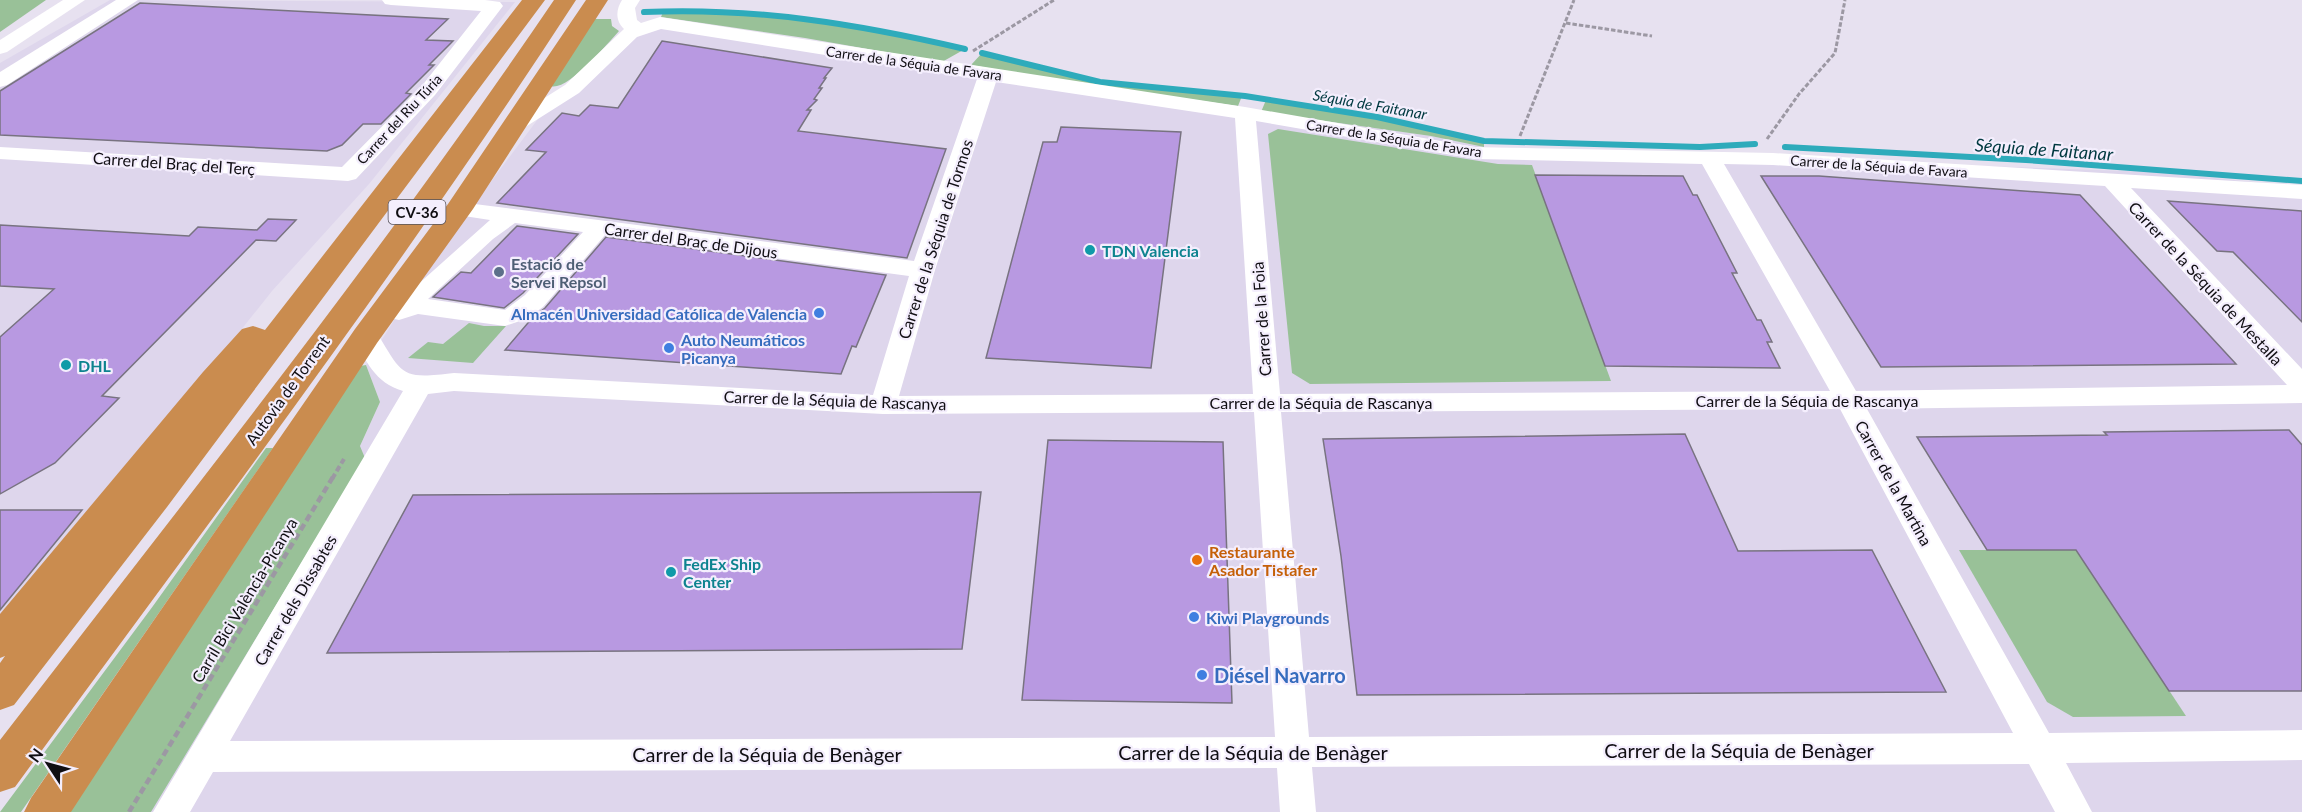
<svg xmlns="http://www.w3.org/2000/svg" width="2302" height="812" font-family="Lato,sans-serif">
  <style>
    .built { fill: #ded6ec }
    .green { fill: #99c198 }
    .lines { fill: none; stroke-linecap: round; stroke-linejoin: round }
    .stream { stroke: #2eabbb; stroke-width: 6 }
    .building { fill: #b899e1; stroke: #787380; stroke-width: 1.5 }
    .path-far2 { stroke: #9c98a3; stroke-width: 3; stroke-dasharray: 4.5 2; stroke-linecap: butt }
    .path-far1 { stroke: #9c98a3; stroke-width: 4; stroke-dasharray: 6 3; stroke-linecap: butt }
    .path { stroke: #9c98a3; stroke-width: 4.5; stroke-dasharray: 7 4; stroke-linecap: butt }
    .minor { fill: #fff; fill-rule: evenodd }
    .highway { fill: #ca8c4f; fill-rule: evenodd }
    .culture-dot { fill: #0f9aa8; stroke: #f4eefd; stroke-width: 2 }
    .service-dot { fill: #5c6f8a; stroke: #f4eefd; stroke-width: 2 }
    .shop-dot { fill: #3f7fe0; stroke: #f4eefd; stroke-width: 2 }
    .food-dot { fill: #e8710a; stroke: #f4eefd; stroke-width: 2 }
    .labels { text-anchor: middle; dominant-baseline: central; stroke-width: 4.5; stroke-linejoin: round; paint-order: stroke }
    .far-street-label { font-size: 14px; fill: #100e13; stroke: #f4eefd }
    .far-water-label { font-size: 15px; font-style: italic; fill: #003940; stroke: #f4eefd }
    .shield { fill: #f4eefd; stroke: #545159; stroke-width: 1.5 }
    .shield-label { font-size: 15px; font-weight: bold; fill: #100e13 }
    .street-label { font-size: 16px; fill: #100e13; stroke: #f4eefd }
    .culture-label { font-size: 16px; font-weight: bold; fill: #0d838f; stroke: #f4eefd; text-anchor: start }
    .service-label { font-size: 16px; font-weight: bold; fill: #4e5e75; stroke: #f4eefd; text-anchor: start }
    .shop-label { font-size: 16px; font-weight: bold; fill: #366cbe; stroke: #f4eefd; text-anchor: start }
    .food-label { font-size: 16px; font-weight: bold; fill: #c56008; stroke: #f4eefd; text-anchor: start }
    .water-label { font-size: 18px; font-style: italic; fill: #003940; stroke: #f4eefd }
    .near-shop-label { font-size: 20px; font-weight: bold; fill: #366cbe; stroke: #f4eefd; text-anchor: start }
    .near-street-label { font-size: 20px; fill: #100e13; stroke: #f4eefd }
  </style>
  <rect width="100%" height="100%" fill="#e7e1f0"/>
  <!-- built -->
  <g class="built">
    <polygon points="110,0 515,2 369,184 272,291 0,633 0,63"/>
    <polygon points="660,23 902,62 1431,136 1484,147 1764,155 1951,165 2155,172 2302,187 2302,812 151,812 365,458 360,446 380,402 366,365 420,279 448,239 550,103 630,33"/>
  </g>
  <!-- green -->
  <g class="green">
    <polygon points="0,0 46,0 0,32"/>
    <polygon points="664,10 767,13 861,26 965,49 942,62 805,38 661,17"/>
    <path d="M595,19H611L612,26L619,31C607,44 568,92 550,86Z"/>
    <polygon points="982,53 1100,82 1242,96 1238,106 1074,83 971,65"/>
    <polygon points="1266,100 1377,117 1484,141 1484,147 1431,136 1261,112"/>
    <polygon points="1278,129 1498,164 1532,165 1611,381 1310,384 1292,373 1268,134"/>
    <polygon points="469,323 484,326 506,326 473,363 408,358 428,342 443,344"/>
    <polygon points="366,365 380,402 360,446 365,458 151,812 65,812 360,366"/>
    <polygon points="266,448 273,448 21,812 0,812 153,606"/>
    <polygon points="1959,550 2076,550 2186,716 2073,717 2047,702"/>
  </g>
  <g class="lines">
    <!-- stream -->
    <g class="stream">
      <path d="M644,12C754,7 858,24 965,49"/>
      <polyline points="982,53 1100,82 1245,96 1377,117 1484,141 1700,147 1755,144"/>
      <polyline points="1785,147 2026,160 2302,181"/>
    </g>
  </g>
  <!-- building -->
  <g class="building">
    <polygon points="140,3 448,19 426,40 453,41 429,65 434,65 406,93 411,94 381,124 363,124 342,145 327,151 0,135 0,91"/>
    <polygon points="662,41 832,68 824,78 826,78 819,88 822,88 814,99 817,100 807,110 811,110 798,131 946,149 907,258 497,203 546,152 526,150 562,113 579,116 590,105 618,108"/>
    <polygon points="1061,127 1181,132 1151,368 986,358 1043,142 1057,142"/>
    <polygon points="1535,175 1683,176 1693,195 1697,195 1702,205 1737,273 1732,273 1757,320 1761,320 1772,342 1767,342 1780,368 1605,366"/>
    <polygon points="1761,176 1819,176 2080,195 2236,364 1881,367"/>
    <polygon points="2168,201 2302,211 2302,322 2233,252 2217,251"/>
    <polygon points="268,219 296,220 276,241 256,240 102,396 119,398 55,463 0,494 0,337 54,289 0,286 0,225 189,236 198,227 257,230"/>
    <polygon points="517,226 578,234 523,293 504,308 433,297 461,272 471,273"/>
    <polygon points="606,237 886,275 856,347 852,346 841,374 505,350 533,317 545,308"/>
    <polygon points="2289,430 2302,445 2302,691 2169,691 2076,550 1987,550 1917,437 2107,435 2104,432"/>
    <polygon points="1685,434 1738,551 1872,550 1946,692 1357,695 1341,556 1323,439"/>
    <polygon points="1048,440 1223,442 1232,703 1022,700"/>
    <polygon points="981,492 962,649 327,653 413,495"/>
    <polygon points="0,510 82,510 0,610"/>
  </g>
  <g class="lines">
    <!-- path-far2 -->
    <g class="path-far2">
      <polyline points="1566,23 1652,36"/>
      <polyline points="973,51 1054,0"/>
      <polyline points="1520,136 1574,0"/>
      <polyline points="1767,139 1799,94 1835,53 1845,0"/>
    </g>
    <!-- path-far1 -->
    <polyline class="path-far1" points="332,479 344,459"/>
    <!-- path -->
    <polyline class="path" points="129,812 333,477"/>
    <!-- minor -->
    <g class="minor">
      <polygon points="63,0 85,0 7,52 0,54 0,40"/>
      <polygon points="116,0 138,0 7,85 0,87 0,72"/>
      <polygon points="382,0 485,0 500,2 503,6 435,95 356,179 348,181 0,159 0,147 342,167 421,87 481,11 391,5 385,4"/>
      <path d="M622,0H640L635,8L637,20L641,23L660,17L1245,107L1475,147L1773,153L2302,185V199L2131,188L2302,369V403L1867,409L2049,733L2302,730V760L2066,763L2092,812H2055L2029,764L1312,767L1316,812H1280L1277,768L213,772L190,812H153L403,391C375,383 365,360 353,336L357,330L366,328L375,330C403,374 398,380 454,373L873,395L909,276L605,235L543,307L526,319L505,326L418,314L399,320L390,318L387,312L490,220L451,214L448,209L451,204L459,202L914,261L977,79L661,29L637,37L579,93L519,131L512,133L505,131L502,127L505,123L565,85L624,29C615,21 616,9 622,0ZM996,82L1235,118L1253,394L899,396L935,270ZM1256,121L1475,159L1702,164L1830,391L1280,394ZM1724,164L1773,165L2105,186L2287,385L1856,391ZM515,223L583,232L525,295L505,310L428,299L493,239ZM454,391L883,414L1254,412L1275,737L230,741L428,394ZM1840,409L2013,733L1309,737L1281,412Z"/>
    </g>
    <!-- highway -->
    <g class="highway">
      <polygon points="522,0 545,0 167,507 14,705 0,710 0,663 5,656 0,658 0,614 203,372 242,329 253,326 265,330"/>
      <path d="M554,0H576C401,270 205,527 15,787L0,792V740C188,496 381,255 554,0Z"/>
      <polygon points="586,0 608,0 473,209 377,343 71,812 24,812 31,798 355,329 448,204"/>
    </g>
  </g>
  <!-- markers -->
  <g class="culture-dot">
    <circle cx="1090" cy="250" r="6"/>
    <circle cx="66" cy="365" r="6"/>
    <circle cx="671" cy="572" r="6"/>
  </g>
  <circle class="service-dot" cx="499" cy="272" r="6"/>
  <g class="shop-dot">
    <circle cx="819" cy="313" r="6"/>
    <circle cx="669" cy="348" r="6"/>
    <circle cx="1194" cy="617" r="6"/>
    <circle cx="1202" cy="675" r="6"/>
  </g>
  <circle class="food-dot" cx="1197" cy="560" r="6"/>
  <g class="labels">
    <!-- far-street labels -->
    <g class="far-street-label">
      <text transform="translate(914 63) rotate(8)">Carrer de la Séquia de Favara</text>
      <text transform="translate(399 119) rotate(-47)">Carrer del Riu Túria</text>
      <text transform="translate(1394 138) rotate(9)">Carrer de la Séquia de Favara</text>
      <text transform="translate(1879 166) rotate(4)">Carrer de la Séquia de Favara</text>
    </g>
    <!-- far-water labels -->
    <g class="far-water-label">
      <text transform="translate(1370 104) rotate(10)">Séquia de Faitanar</text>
    </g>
    <!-- shield labels -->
    <rect class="shield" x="388.5" y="200" width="57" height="24" rx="4.5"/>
    <g class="shield-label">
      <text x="417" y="212">CV-36</text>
    </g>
    <!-- street labels -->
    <g class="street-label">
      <text transform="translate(174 163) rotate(4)">Carrer del Braç del Terç</text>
      <text transform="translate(935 239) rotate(-72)">Carrer de la Séquia de Tormos</text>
      <text transform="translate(691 240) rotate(8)">Carrer del Braç de Dijous</text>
      <text transform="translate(2206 283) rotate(47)">Carrer de la Séquia de Mestalla</text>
      <text transform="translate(1261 319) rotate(-94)">Carrer de la Foia</text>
      <text transform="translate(287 390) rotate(-54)">Autovia de Torrent</text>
      <text transform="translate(835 400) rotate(2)">Carrer de la Séquia de Rascanya</text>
      <text x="1807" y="400">Carrer de la Séquia de Rascanya</text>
      <text x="1321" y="402">Carrer de la Séquia de Rascanya</text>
      <text transform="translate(1894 483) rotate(61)">Carrer de la Martina</text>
      <text transform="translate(244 600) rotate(-59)">Carril Bici València-Picanya</text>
      <text transform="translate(295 600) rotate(-60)">Carrer dels Dissabtes</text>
    </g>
    <!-- culture labels -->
    <g class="culture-label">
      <text x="1102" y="250">TDN Valencia</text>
      <text x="78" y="365">DHL</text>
      <text x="683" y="563">FedEx Ship<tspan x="683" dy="18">Center</tspan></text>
    </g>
    <!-- service labels -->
    <g class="service-label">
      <text x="511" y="263">Estació de<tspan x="511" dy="18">Servei Repsol</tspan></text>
    </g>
    <!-- shop labels -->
    <g class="shop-label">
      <text x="807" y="313" text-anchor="end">Almacén Universidad Católica de Valencia</text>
      <text x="681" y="339">Auto Neumáticos<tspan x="681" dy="18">Picanya</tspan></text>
      <text x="1206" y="617">Kiwi Playgrounds</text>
    </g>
    <!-- food labels -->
    <g class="food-label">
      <text x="1209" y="551">Restaurante<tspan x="1209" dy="18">Asador Tistafer</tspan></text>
    </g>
    <!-- water labels -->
    <g class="water-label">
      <text transform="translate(2044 149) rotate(4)">Séquia de Faitanar</text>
    </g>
    <!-- near-shop labels -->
    <g class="near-shop-label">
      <text x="1214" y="675">Diésel Navarro</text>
    </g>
    <!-- near-street labels -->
    <g class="near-street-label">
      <text x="1739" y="750">Carrer de la Séquia de Benàger</text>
      <text x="1253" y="752">Carrer de la Séquia de Benàger</text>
      <text x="767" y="754">Carrer de la Séquia de Benàger</text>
    </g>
  </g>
  <!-- north arrow -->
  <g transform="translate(48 764) rotate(306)" stroke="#f4eefd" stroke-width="4.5" paint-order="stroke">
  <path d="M0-4.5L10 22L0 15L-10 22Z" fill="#100e13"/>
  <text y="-9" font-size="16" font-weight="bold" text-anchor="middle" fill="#100e13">N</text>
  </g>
</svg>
